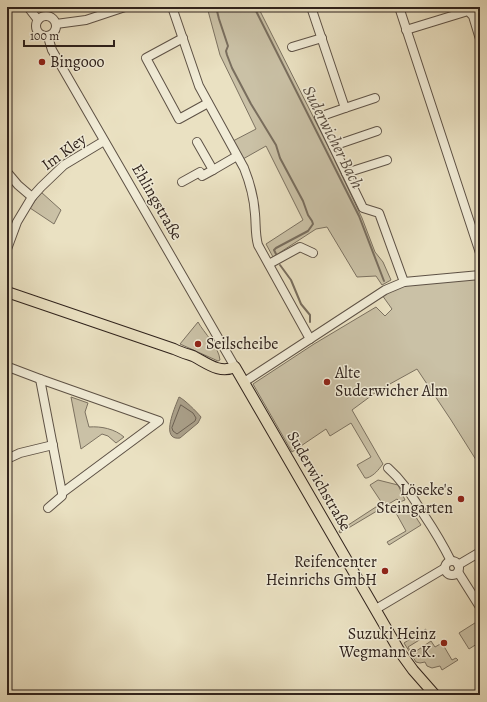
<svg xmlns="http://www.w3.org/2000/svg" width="487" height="702" font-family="Alegreya,serif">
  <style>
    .green { fill: #cac1a6; stroke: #7c7261 }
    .water { fill: #aaa08a; stroke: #796e5e }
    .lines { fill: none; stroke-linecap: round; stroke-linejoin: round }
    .shore { stroke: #6c6153; stroke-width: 1 }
    .stream { stroke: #796e5e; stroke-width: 2 }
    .minor-casing { stroke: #5e5246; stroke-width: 10 }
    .major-casing { stroke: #2f221c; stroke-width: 12 }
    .minor { stroke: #f1ecd7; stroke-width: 8 }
    .major { stroke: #eae1c2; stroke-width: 10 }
    .poi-dot { fill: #8f2418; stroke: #f1ecd7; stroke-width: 1.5 }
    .labels { text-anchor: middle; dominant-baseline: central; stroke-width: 3; stroke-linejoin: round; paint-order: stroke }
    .poi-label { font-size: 16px; fill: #2f221c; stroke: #f1ecd7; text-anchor: start }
    .street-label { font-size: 16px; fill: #2f221c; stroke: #f1ecd7 }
    .water-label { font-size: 17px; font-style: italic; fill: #5a4e42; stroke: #f1ecd7 }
  </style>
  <rect width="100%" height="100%" fill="#eae1c2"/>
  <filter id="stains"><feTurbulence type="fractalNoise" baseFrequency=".005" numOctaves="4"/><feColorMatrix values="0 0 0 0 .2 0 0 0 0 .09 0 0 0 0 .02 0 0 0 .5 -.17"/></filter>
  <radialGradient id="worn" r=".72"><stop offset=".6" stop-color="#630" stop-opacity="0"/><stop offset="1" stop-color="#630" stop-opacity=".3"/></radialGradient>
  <!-- green -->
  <g class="green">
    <polygon points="207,7 258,7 335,160 335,161 362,218 375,252 383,262 391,280 382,285 376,276 357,277 327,227 316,229 273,257 266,244 303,220 266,146 243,159 233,141 256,129 220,55"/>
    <polygon points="41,192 61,210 54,224 30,208"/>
    <path d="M480,278V470L478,463L451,420L417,369L379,390L352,410L383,464C378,470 375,475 367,478H365L357,465L371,457L351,423L330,436L326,429L292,452L253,384L314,344L376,307L385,316L392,309L382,295L406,284Z"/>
    <path d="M198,322C204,333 219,347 220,360L218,361L180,344Z"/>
    <path d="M71,397L88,403L85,412L89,427C101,426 115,429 124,437L116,443L108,436L102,434L81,449Z"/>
    <polygon points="378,480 398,485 405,500 400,502 397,499 340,533 339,531 382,503 370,485"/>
    <polygon points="408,505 421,525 389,545 387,542 406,531 396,513"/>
    <polygon points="478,621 480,625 480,642 469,649 459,633"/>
    <polygon points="426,629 421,639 408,647 412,654 431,641 435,647 442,643 452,660 456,658 458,660 442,670 440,666 432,668 427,666 425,662 420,663 416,662 404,643"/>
  </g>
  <!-- water -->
  <path class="water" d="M179,397C184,399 197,412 201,417L198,423L180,438C159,441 176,405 179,397Z"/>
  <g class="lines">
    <!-- shore -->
    <polygon class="shore" points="181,405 193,413 196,418 195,421 177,434 173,431 172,428"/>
    <!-- stream -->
    <g class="stream">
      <polyline points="216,7 219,19 228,46 226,51 227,55 232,68 251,104 276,145 280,158 303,201 308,215 312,221 313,224 308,231 276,248 274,250 276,254"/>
      <polyline points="254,7 359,216 384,281"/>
      <polyline points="280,265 291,280 301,304 310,315 310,322"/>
    </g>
    <!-- minor casing -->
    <g class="minor-casing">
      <g id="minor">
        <polyline points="28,7 38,20"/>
        <path d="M172,7L199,86L244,168C250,183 254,198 255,214C256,224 255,234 258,245L310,339"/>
        <polyline points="311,7 345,108 319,117 363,208 379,213 404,282"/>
        <polyline points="399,7 480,253"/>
        <circle cx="46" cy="26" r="10"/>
        <polyline points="56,24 86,20 125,7"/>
        <polyline points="406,30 468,11 473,16 480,39"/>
        <polyline points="48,37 52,50 235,367"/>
        <polyline points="183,38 146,58 179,119 208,103"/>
        <polyline points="292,47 322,38"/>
        <polyline points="345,108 375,98"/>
        <polyline points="197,142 213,170 237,156"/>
        <polyline points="333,146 377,131"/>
        <polyline points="7,172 18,185 32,197"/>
        <polyline points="346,173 387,160"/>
        <polyline points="182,182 200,172 202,176 213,170"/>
        <polyline points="7,249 17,222 32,197 41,187 64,165 104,141"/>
        <polyline points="269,264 300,247 313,253"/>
        <polyline points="11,368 40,379"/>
        <polygon points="40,379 159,421 62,493"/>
        <polyline points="244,382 385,290 404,282 480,275"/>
        <polyline points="7,459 20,453 53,445"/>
        <path d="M388,468C404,482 413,498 424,515C434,530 443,545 451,561"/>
        <polyline points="48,508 62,496 62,493"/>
        <circle cx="452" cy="568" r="7"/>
        <polyline points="458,565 480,552"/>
        <polyline points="458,572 480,607"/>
        <polyline points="376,609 445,568"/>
      </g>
    </g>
    <!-- major casing -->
    <g class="major-casing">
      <path id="major" d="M7,292L174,349C180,352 187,354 193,356C207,363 219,374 235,367L400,652L413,670L435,695"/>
    </g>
    <!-- minor -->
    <use href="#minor" class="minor"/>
    <!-- major -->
    <use href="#major" class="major"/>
  </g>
  <!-- markers -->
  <g class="poi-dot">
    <circle cx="42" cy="62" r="4"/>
    <circle cx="198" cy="344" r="4"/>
    <circle cx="327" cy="382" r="4"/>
    <circle cx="461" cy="499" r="4"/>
    <circle cx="385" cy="571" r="4"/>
    <circle cx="444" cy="643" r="4"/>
  </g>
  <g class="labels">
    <!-- poi labels -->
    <g class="poi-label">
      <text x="50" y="62">Bingooo</text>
      <text x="206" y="344">Seilscheibe</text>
      <text x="335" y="373">Alte<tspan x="335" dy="18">Suderwicher Alm</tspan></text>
      <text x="453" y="490" text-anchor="end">Löseke's<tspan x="453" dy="18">Steingarten</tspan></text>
      <text x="377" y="562" text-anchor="end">Reifencenter<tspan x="377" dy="18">Heinrichs GmbH</tspan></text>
      <text x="436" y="634" text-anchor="end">Suzuki Heinz<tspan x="436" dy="18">Wegmann e.K.</tspan></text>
    </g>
    <!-- street labels -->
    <g class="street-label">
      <text transform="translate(64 152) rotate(-36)">Im Kley</text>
      <text transform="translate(157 202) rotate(60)">Ehlingstraße</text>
      <text transform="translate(319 481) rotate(60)">Suderwichstraße</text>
    </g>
    <!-- water labels -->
    <g class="water-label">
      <text transform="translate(333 137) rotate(63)">Suderwicher Bach</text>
    </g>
  </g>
  <!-- margin -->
  <rect width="487" height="702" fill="none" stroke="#eae1c2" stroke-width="24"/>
  <rect x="8" y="8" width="471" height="686" fill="none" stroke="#2f221c" stroke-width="2"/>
  <rect x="12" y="12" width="463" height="678" fill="none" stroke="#2f221c"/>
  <!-- scale -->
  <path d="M24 40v6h90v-6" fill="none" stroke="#2f221c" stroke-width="2"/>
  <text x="30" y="40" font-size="12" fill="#2f221c" stroke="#f1ecd7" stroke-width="3" paint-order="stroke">100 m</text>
  <rect width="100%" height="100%" filter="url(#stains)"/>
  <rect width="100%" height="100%" fill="url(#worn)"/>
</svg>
